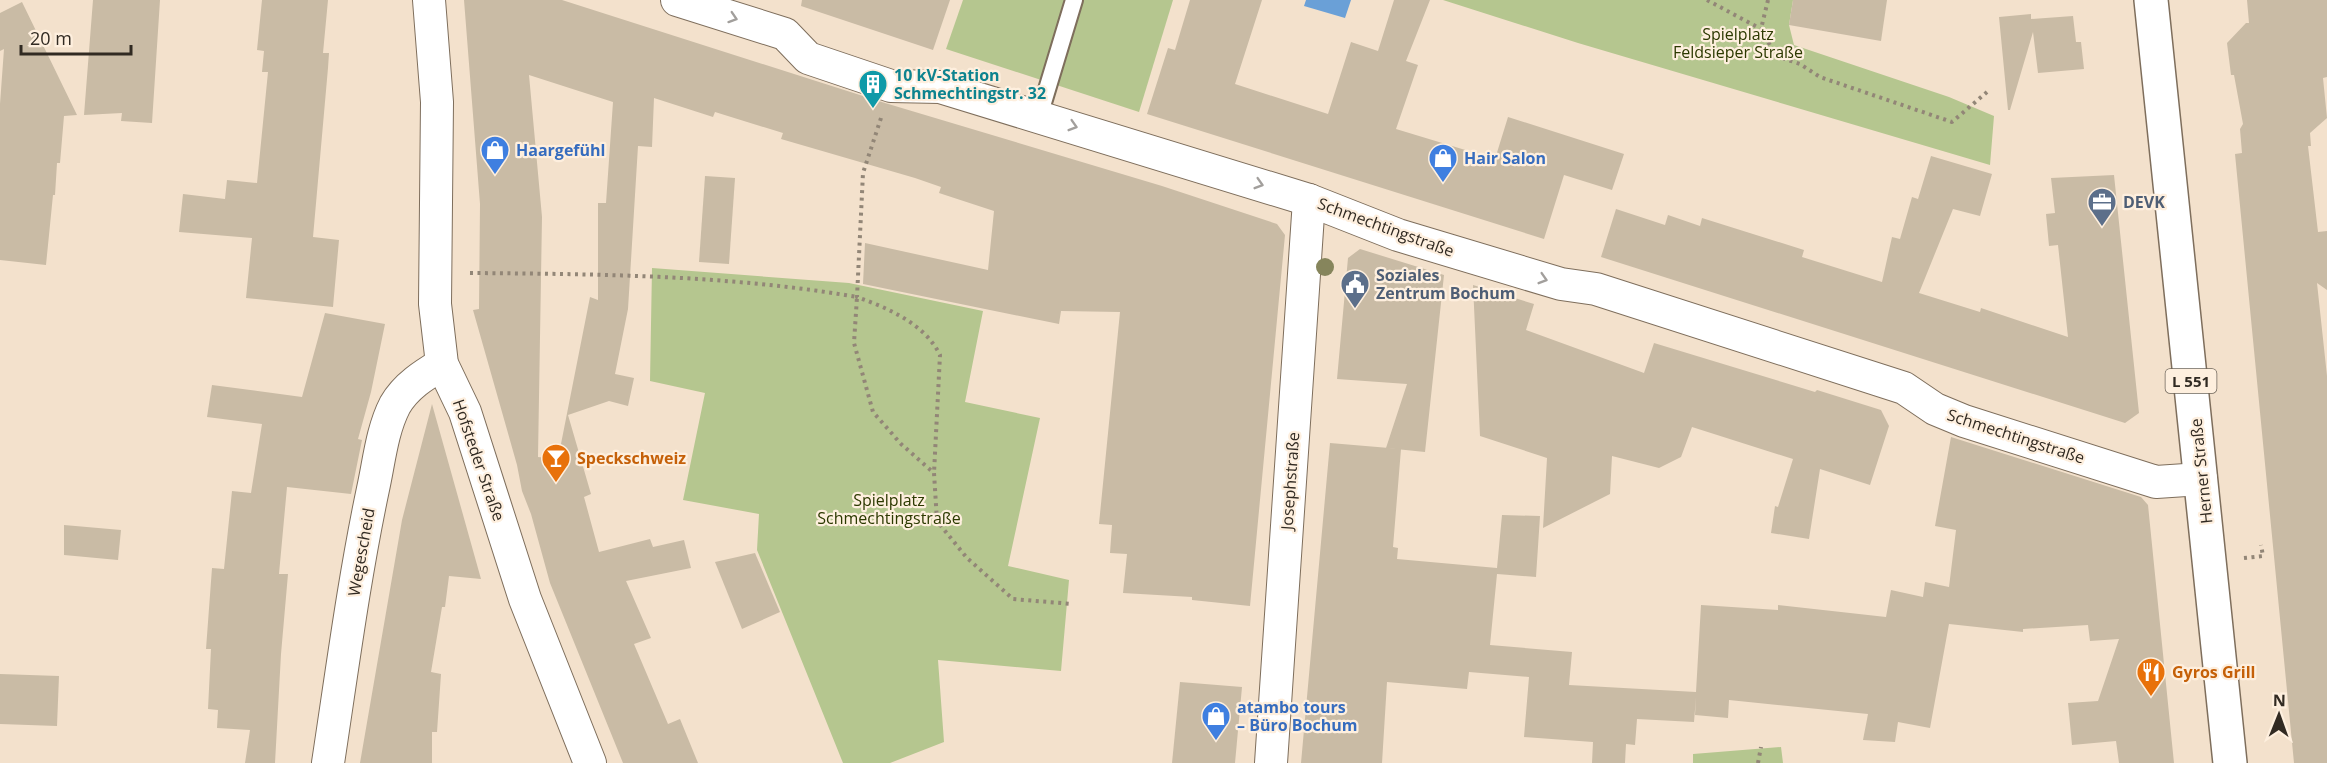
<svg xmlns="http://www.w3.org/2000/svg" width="2327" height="763" font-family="'Open Sans',sans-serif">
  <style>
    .green { fill: #b5c68f }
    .water { fill: #6aa0d7 }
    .building { fill: #c9bba5; fill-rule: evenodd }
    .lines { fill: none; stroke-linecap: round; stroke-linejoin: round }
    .service-casing { stroke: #7e6e5c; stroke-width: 20 }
    .minor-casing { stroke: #7e6e5c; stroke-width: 34 }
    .primary-casing { stroke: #7e6e5c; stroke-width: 36 }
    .path { stroke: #928677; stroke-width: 4; stroke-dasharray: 3 4.5; stroke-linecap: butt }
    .service { stroke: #fff; stroke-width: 16 }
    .minor { stroke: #fff; stroke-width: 32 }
    .primary { stroke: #fff; stroke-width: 33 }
    .tree { fill: #86855c }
    .oneway { stroke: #a29f9c }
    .labels { text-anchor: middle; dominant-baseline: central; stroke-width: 4.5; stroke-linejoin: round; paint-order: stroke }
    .shield { fill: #feefde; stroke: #6e655a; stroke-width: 1.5 }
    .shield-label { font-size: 15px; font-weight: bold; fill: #312a22 }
    .park-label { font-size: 16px; fill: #2c3900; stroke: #feefde }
    .culture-label { font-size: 16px; font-weight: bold; fill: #0d838f; stroke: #feefde; text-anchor: start }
    .shop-label { font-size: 16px; font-weight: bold; fill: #366cbe; stroke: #feefde; text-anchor: start }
    .service-label { font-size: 16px; font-weight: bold; fill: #4e5e75; stroke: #feefde; text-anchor: start }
    .street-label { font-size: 16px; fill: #312a22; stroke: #feefde }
    .food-label { font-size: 16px; font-weight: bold; fill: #c56008; stroke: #feefde; text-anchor: start }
  </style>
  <rect width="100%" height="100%" fill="#f3e1cc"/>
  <!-- green -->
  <g class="green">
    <polygon points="963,0 1173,0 1139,112 946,49"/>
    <polygon points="1443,0 1793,0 1789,25 1794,45 1949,97 1994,116 1990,165 1578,43"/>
    <polygon points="652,268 849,283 983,311 965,402 1040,418 1008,566 1069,580 1061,671 938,660 944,742 890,763 843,763 757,550 759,514 683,500 705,393 650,381"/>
    <polygon points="1781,747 1783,763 1693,763 1693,754"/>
  </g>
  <!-- water -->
  <polygon class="water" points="1306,0 1351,0 1345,18 1304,6"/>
  <!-- building -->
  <g class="building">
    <polygon points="93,0 160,0 152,123 121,121 122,113 84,115"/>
    <polygon points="262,0 328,0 323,53 329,53 328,68 313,237 339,240 333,307 246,298 252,238 179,232 183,194 225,199 227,180 257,183 268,72 262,72 264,51 257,50"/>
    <path d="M464,0H562L885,103L1162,186L1277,224L1285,235L1250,606L1192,600V597L1123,593L1127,554L1110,553L1112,525L1099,524L1120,312L1061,311L1059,324L863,284L865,243L988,270L994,211L939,193L941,187L915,178L781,139L783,133L715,112L713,117L654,98L652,147L638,146L628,309L615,374L634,378L628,406L609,401L568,415L591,494L584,497L599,552L650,539L653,547L684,540L691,568L626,581L651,638L634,644L668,724L680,719L698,763H623L550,583L531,514L522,491L517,465L473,310L479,309L480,204ZM529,75L613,102L606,203H598V300L590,297L558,459L538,457L542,217Z"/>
    <polygon points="802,0 950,0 933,50 801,6"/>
    <polygon points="1190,0 1262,0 1235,84 1328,114 1351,42 1378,51 1394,0 1430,0 1406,61 1418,65 1396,129 1495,159 1508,117 1624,154 1612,190 1564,175 1544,239 1147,114 1168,48 1175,50"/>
    <polygon points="1793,0 1887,0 1881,41 1789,25"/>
    <polygon points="2247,0 2327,0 2327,77 2323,78 2327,118 2310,133 2311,146 2308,146 2318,232 2327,231 2327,290 2317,283 2327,376 2327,763 2294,763 2235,154 2242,153 2240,129 2243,124 2234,75 2231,75 2227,43 2246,23 2249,23"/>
    <polygon points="22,2 77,115 64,116 60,163 57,163 55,195 53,195 46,265 0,260 0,104 4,49 0,51 0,13"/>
    <polygon points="2031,14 2031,19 2073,16 2076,42 2081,42 2084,69 2038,73 2033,32 2010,110 2008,110 1999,17"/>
    <polygon points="1931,156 1992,174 1980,216 1953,209 1919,293 1980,312 1981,308 2068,337 2058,245 2049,246 2046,214 2055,213 2051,178 2114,175 2139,413 2125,423 1601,257 1616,209 1665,225 1668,215 1700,226 1702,218 1804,250 1802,257 1882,282 1892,237 1900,239 1912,197 1918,199"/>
    <polygon points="705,176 735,178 729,264 699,262"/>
    <polygon points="1360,249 1444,275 1425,452 1386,448 1407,384 1337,379 1348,258"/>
    <polygon points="1473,285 1534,304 1526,330 1644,373 1654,343 1815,392 1817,390 1881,410 1889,426 1870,485 1820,469 1809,539 1771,533 1775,506 1778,507 1793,459 1692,427 1681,457 1659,468 1612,456 1610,494 1543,528 1547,458 1480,436"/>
    <polygon points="325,313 385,324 371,392 358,439 362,440 351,494 287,487 279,574 288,574 281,654 275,763 245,763 250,730 217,728 218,710 208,709 211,649 206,649 212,568 224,569 232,491 251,493 262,424 207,417 212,385 302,397"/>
    <polygon points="432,404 481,579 449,576 445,607 442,607 431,672 441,674 437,732 432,732 432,763 360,763 402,520"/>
    <polygon points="1951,437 2141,497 2148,505 2174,763 2119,763 2116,741 2072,745 2068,703 2098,701 2119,639 2090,641 2088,625 2023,629 2023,632 1949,624 1930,728 1898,722 1895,742 1863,740 1868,714 1729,700 1728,718 1695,715 1696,697 1694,722 1637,719 1635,745 1626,744 1625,763 1592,763 1593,742 1524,737 1529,677 1469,672 1467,689 1387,682 1382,763 1301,763 1330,443 1401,449 1393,547 1398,548 1397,559 1497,568 1502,515 1540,516 1536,577 1497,574 1490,645 1572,652 1569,685 1696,692 1701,605 1778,610 1778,605 1886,617 1891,590 1923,597 1925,582 1949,587 1956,530 1935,526"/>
    <polygon points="64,525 121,530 118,560 64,555"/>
    <polygon points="755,553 780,612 742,629 715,562"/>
    <polygon points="0,674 59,676 57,726 0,724"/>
    <polygon points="1180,682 1242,687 1235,763 1172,763"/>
  </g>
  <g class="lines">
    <!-- service casing -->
    <g class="service-casing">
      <polyline id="service" points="1039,116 1074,0"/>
    </g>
    <!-- minor casing -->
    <g class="minor-casing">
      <g id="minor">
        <polyline points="429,0 437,102 435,304 442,364 465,412 525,599 590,763"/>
        <polyline points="677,0 785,34 808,58 891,86 940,87 1309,200 1398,235 1561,284 1596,289 1904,388 1935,409 1964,421 2156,482 2201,479"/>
        <path d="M328,763C342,671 354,579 373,489C379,462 382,430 395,405C406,386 424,375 442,364"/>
        <polyline points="1271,763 1309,200"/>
      </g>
    </g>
    <!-- primary casing -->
    <g class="primary-casing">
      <polyline id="primary" points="2151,0 2230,763"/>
    </g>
    <!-- path -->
    <g class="path">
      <polyline points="1707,0 1761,29"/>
      <polyline points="1768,0 1761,29 1776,56 1800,64 1820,77 1952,122 1987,92"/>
      <path d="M881,118L863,173L857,297C888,308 925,324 940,355L934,473"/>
      <path d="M470,273C599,274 730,275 857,297L854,343L873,412L901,444L934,473L937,521L967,558L1013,599L1072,604"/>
      <polyline points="2244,558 2263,556 2261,545"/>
      <polyline points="1758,763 1761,747"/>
    </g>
    <!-- service -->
    <use href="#service" class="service"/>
    <!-- minor -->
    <use href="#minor" class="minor"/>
    <!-- primary -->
    <use href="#primary" class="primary"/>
  </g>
  <!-- trees -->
  <circle class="tree" cx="1325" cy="267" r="9"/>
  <!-- one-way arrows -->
  <defs><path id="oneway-chevron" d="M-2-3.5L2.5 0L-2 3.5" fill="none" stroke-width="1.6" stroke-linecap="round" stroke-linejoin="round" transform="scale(1.5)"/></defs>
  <g class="oneway">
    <use href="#oneway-chevron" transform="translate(733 18) rotate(18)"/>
    <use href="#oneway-chevron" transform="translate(1073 126) rotate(17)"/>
    <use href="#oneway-chevron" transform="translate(1259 184) rotate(17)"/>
    <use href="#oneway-chevron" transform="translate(1543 279) rotate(17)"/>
  </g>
  <!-- icons -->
  <defs>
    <g id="building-pin" transform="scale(1.5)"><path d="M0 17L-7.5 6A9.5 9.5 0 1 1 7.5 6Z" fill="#0f9aa8" stroke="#feefde"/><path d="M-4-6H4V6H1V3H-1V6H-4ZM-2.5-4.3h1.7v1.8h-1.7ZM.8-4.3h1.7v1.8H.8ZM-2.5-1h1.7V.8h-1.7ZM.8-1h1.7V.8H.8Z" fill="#fff"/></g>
    <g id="shop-pin" transform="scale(1.5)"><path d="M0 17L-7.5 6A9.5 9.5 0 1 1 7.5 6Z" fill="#3f7fe0" stroke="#feefde"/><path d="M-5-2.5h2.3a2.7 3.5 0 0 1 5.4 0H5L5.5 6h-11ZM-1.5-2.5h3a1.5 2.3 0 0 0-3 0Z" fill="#fff"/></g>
    <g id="office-pin" transform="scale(1.5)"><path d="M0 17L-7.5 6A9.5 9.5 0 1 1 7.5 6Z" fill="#5c6f8a" stroke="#feefde"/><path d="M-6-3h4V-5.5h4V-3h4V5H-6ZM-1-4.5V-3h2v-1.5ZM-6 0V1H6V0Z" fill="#fff"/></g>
    <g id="civic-pin" transform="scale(1.5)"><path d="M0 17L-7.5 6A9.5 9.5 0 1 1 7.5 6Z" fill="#5c6f8a" stroke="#feefde"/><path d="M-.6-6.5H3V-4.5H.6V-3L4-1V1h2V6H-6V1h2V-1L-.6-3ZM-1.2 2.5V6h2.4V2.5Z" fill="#fff"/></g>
    <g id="bar-pin" transform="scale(1.5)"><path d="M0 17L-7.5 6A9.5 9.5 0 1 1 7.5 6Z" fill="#e8710a" stroke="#feefde"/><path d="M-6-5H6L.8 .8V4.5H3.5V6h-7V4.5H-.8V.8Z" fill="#fff"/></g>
    <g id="restaurant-pin" transform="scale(1.5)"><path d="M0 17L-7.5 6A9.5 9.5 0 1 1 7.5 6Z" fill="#e8710a" stroke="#feefde"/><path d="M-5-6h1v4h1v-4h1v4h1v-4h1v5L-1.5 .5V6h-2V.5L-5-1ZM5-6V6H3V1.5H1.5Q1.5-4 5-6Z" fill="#fff"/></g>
  </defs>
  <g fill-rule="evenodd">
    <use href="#building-pin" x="873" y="84"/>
    <use href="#shop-pin" x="495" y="150"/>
    <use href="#shop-pin" x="1443" y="158"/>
    <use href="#office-pin" x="2102" y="202"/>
    <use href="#civic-pin" x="1355" y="284"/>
    <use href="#bar-pin" x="556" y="458"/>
    <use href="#restaurant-pin" x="2151" y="672"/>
    <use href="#shop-pin" x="1216" y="716"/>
  </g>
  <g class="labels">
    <!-- shield labels -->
    <rect class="shield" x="2165.5" y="369" width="51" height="24" rx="4.5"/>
    <g class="shield-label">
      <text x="2191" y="381">L 551</text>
    </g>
    <!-- park labels -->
    <g class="park-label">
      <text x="1738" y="34">Spielplatz<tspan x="1738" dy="18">Feldsieper Straße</tspan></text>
      <text x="889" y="500">Spielplatz<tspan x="889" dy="18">Schmechtingstraße</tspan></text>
    </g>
    <!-- culture labels -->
    <g class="culture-label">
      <text x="894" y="75">10 kV-Station<tspan x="894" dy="18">Schmechtingstr. 32</tspan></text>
    </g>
    <!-- shop labels -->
    <g class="shop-label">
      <text x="516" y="150">Haargefühl</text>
      <text x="1464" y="158">Hair Salon</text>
      <text x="1237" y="707">atambo tours<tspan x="1237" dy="18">– Büro Bochum</tspan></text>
    </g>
    <!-- service labels -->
    <g class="service-label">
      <text x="2123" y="202">DEVK</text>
      <text x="1376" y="275">Soziales<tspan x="1376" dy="18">Zentrum Bochum</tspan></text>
    </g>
    <!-- street labels -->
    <g class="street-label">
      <text transform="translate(1386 227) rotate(20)">Schmechtingstraße</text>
      <text transform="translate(2016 436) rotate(18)">Schmechtingstraße</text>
      <text transform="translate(479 460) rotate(71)">Hofsteder Straße</text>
      <text transform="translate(2201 471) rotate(-96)">Herner Straße</text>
      <text transform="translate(1290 481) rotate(-86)">Josephstraße</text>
      <text transform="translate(361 552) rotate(-80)">Wegescheid</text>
    </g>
    <!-- food labels -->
    <g class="food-label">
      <text x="577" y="458">Speckschweiz</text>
      <text x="2172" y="672">Gyros Grill</text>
    </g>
  </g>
  <!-- north arrow -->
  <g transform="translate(2279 715) rotate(1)" stroke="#feefde" stroke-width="4.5" paint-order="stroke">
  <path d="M0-4.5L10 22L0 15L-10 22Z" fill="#312a22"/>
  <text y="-9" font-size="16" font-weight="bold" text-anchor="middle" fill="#312a22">N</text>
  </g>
  <!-- scale -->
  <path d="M21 45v9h110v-9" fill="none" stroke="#312a22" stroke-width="3"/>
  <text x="30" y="45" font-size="18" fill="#312a22" stroke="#feefde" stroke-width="4.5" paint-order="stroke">20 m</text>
</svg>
